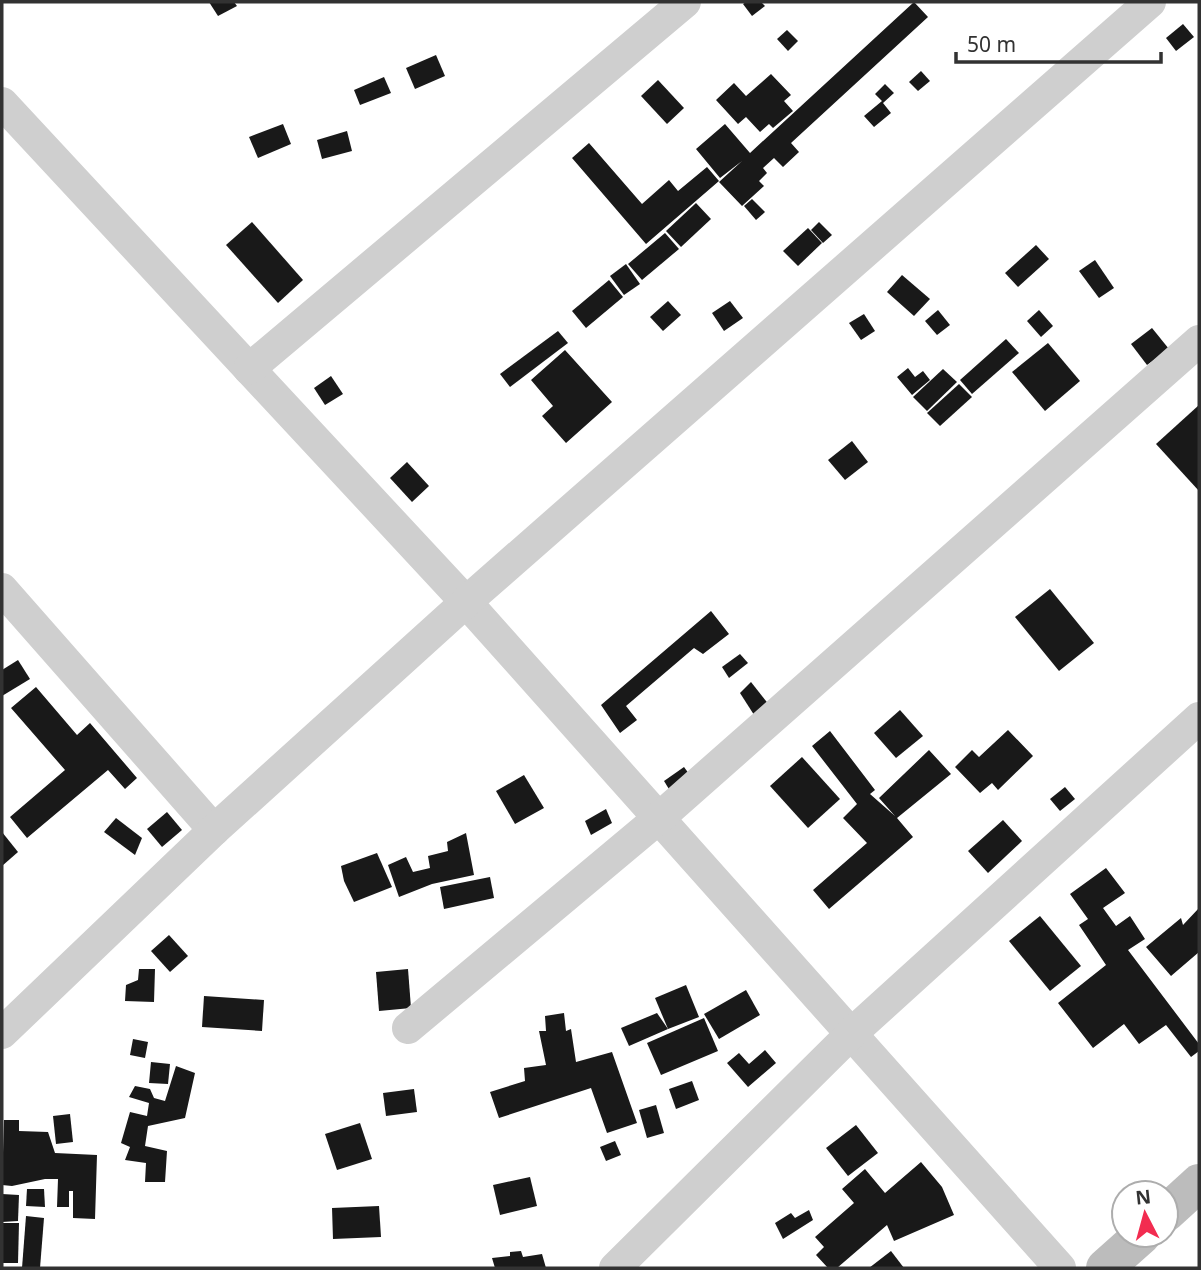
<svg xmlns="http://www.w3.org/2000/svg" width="1201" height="1270" font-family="'Noto Sans',sans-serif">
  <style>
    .building { fill: #191919 }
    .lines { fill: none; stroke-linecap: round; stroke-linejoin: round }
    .street { stroke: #cfcfcf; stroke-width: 32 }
    .secondary { stroke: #bcbcbc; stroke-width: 38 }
  </style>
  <rect width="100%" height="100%" fill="#fff"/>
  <!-- building -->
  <g class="building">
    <polygon points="209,2 234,2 237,6 218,16"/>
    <polygon points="746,2 761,2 765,6 752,16 743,4"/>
    <polygon points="914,2 928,17 791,143 799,152 783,167 774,158 763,168 767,173 759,181 764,186 742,206 719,182 742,161 720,178 696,149 725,124 750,153"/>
    <polygon points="1183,24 1194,37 1176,51 1166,38"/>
    <polygon points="787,30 798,41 788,51 777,39"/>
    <polygon points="436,55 445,76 415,89 406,68"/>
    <polygon points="921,71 930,81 918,91 909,82"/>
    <polygon points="771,74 791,95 784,101 793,111 773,128 769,124 760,132 746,117 738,124 716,100 734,83 746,96"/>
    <polygon points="384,77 391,93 360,105 354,90"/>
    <polygon points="658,80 684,108 667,124 641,96"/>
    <polygon points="885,84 894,93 883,103 891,113 874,127 864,116 882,101 875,94"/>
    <polygon points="283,124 291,144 258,158 249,137"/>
    <polygon points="347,131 352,151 322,159 317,140"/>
    <polygon points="589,143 642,204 669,180 678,191 707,167 719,181 646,244 572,158"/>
    <polygon points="752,199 765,212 756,220 744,206"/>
    <polygon points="696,203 711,219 681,247 666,231"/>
    <polygon points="252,222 303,280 278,303 226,245"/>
    <polygon points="819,222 832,235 823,243 811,230"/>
    <polygon points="808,228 822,243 798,266 783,251"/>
    <polygon points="665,233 679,249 642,280 628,264"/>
    <polygon points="1036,245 1049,259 1018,287 1005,273"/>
    <polygon points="1095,260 1114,288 1099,298 1079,271"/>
    <polygon points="626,264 640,284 624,295 610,276"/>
    <polygon points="902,275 930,299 914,316 887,292"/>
    <polygon points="609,280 623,297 586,328 572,311"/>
    <polygon points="668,301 681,315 663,331 650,317"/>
    <polygon points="730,301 743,318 724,331 712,313"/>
    <polygon points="938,310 950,325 937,335 925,321"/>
    <polygon points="1039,310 1053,326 1041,337 1027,321"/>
    <polygon points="864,314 875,331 861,340 849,323"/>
    <polygon points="1152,328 1169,349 1147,365 1131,344"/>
    <polygon points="558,331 568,343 510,387 500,374"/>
    <polygon points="1006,339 1019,353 972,394 960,380"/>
    <polygon points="1048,343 1080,381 1045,411 1012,372"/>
    <polygon points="565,350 612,402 566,443 542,416 553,406 531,380"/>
    <polygon points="908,368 915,377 923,371 930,380 912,395 897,377"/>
    <polygon points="943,369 957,382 927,411 913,397"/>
    <polygon points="331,376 343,394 325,405 314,388"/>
    <polygon points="959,384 972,397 940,426 927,413"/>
    <polygon points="1199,405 1199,491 1156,444"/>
    <polygon points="852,441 868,462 845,480 828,460"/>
    <polygon points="407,462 429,486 412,502 390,478"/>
    <polygon points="1050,589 1094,643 1059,671 1015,617"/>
    <polygon points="711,611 729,634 703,654 694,648 626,706 637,720 620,733 601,705"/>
    <polygon points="740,654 748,663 729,678 722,667"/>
    <polygon points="18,660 30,679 2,696 2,670"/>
    <polygon points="751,682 770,706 756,718 740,693"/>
    <polygon points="36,687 77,735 90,723 137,778 125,789 108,770 27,838 10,817 65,770 11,708"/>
    <polygon points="900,710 923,736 896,758 874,733"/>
    <polygon points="1008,730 1033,756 998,790 992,783 980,793 955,767 972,750 979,757"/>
    <polygon points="830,731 875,790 870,794 895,816 879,798 929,750 951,774 897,818 913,837 829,909 813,890 867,843 843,818 857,804 812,746"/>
    <polygon points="802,757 840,799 808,828 770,786"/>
    <polygon points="684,767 692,778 672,794 664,781"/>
    <polygon points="524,775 544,808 515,824 496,791"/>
    <polygon points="1065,787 1075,799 1060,811 1050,799"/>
    <polygon points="606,809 612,823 591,835 585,821"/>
    <polygon points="167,812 182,830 162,847 147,829"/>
    <polygon points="116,818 142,838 135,855 104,832"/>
    <polygon points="1003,820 1022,841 988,873 968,851"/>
    <polygon points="2,832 18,852 2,866"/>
    <polygon points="466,833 474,875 432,884 399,897 388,865 406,857 413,872 430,868 428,856 448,851 447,842"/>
    <polygon points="377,853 392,887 354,902 344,881 341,866"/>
    <polygon points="1106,868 1125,893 1103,908 1116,926 1130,916 1145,939 1128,950 1199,1044 1199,1051 1191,1057 1166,1025 1139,1044 1124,1024 1093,1048 1058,1003 1106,965 1079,925 1088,919 1070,894"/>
    <polygon points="490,877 494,898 444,909 440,887"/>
    <polygon points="1199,908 1199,952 1171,976 1146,947 1181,918 1183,925"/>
    <polygon points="1040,916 1081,966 1050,991 1009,941"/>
    <polygon points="169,935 188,956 170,972 151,951"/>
    <polygon points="139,969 155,969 154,1002 125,1001 126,985 138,980"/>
    <polygon points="408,969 411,1008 379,1011 376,972"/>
    <polygon points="686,985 699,1017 668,1029 655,998"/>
    <polygon points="746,990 760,1015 719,1039 704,1014"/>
    <polygon points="204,996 264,1000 262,1031 202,1027"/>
    <polygon points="564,1013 566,1031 571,1029 576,1062 612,1052 637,1123 607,1133 591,1088 499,1118 490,1092 525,1081 524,1068 546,1065 539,1031 546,1031 545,1016"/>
    <polygon points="657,1013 668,1029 629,1046 621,1028"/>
    <polygon points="704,1018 718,1051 661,1075 647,1043"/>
    <polygon points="133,1039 148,1042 145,1058 130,1055"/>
    <polygon points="765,1050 776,1063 748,1087 727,1063 739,1053 749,1064"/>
    <polygon points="151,1062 170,1064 168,1084 149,1083"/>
    <polygon points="176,1066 195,1073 185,1118 148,1126 145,1146 167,1151 165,1182 145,1182 146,1163 125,1160 130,1147 121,1143 130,1112 147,1116 149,1103 129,1097 135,1086 150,1089 154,1098 165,1101"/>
    <polygon points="692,1081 699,1100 676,1109 669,1089"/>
    <polygon points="414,1089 417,1112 386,1116 383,1093"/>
    <polygon points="656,1105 664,1133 647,1138 639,1110"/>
    <polygon points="70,1114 73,1142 56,1144 53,1116"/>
    <polygon points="4,1120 19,1120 19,1131 48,1132 55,1153 97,1155 95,1219 73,1218 73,1191 69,1191 69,1207 57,1207 58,1179 45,1179 12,1186 2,1185"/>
    <polygon points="360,1123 372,1159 337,1170 325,1134"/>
    <polygon points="856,1125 878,1153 848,1176 826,1148"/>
    <polygon points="615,1141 621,1155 606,1161 600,1147"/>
    <polygon points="921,1162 942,1187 954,1215 894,1241 887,1225 837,1268 828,1268 816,1255 824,1247 815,1237 854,1203 842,1189 865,1169 885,1193"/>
    <polygon points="530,1177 537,1206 500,1215 493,1185"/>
    <polygon points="27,1189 44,1189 45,1207 26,1206"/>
    <polygon points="2,1194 19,1195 18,1221 2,1222"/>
    <polygon points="379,1206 381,1237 333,1239 332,1208"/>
    <polygon points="809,1210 813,1220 783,1239 775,1223 791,1213 795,1218"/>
    <polygon points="26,1216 44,1218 40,1268 22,1268"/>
    <polygon points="2,1223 19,1223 18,1263 2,1263"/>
    <polygon points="521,1251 523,1257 542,1254 546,1268 495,1268 492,1258 510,1256 510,1252"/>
    <polygon points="891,1251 904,1268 869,1268"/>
  </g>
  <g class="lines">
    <!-- street -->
    <g class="street">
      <polyline points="2,103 466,602 1060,1268"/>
      <polyline points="249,369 685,2"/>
      <polyline points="2,589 214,830"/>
      <polyline points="408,1028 659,818 1199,341"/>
      <polyline points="2,1033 214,830 466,602 1150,2"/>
      <polyline points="615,1268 851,1034 1199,718"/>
    </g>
    <!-- secondary -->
    <g class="secondary">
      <polyline points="1166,1213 1199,1183"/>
      <polyline points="1105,1268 1142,1235"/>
    </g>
  </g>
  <!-- border -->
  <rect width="1201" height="1270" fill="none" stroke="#323232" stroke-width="7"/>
  <!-- north arrow -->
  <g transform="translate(1145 1214) rotate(354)"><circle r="33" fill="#ffffff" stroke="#adadad" stroke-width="2"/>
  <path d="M0-5L12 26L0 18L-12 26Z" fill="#f22c50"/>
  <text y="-10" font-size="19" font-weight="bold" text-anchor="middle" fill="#323232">N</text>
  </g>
  <!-- scale -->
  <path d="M956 52v10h205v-10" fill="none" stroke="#323232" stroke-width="3.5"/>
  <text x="967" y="52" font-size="21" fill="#323232" stroke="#ffffff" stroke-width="5" paint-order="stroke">50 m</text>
</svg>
